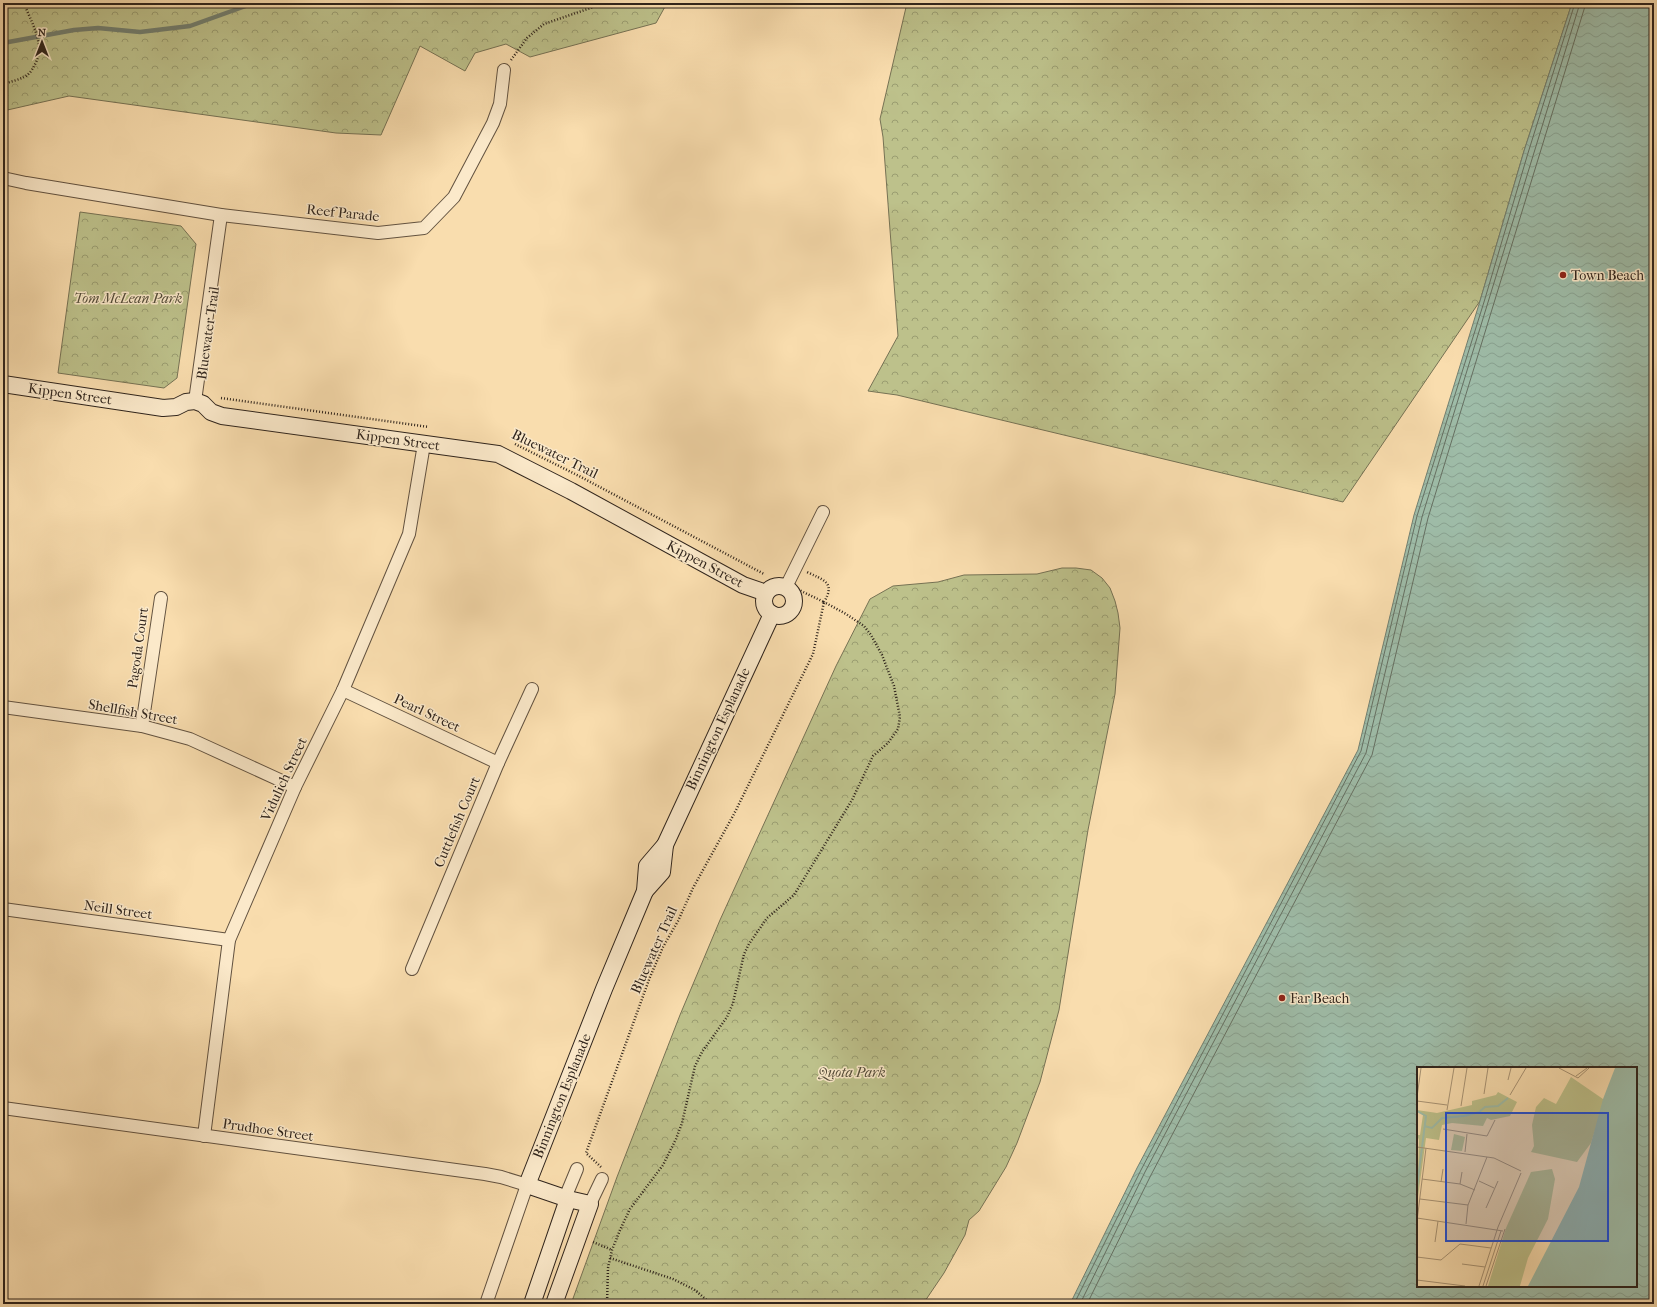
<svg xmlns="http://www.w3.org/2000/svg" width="1657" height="1307" font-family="'IM FELL French Canon',serif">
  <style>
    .park { fill: url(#park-crowns); stroke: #767254 }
    .water { fill: url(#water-waves); stroke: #727f70; fill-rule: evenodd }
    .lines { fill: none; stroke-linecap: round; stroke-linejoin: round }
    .shore { stroke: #667062; stroke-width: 1 }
    .stream { stroke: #727f70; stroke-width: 4.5 }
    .street-casing { stroke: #625240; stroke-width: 14 }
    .secondary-casing { stroke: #2f241c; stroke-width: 18 }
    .path { stroke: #2f241c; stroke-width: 2.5; stroke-dasharray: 1 2; stroke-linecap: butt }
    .street { stroke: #fbe9ca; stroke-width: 12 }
    .secondary { stroke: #fbe9ca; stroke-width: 16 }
    .poi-dot { fill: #8f2418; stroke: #fbe9ca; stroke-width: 1.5 }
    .labels { text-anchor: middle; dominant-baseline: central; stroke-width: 3; stroke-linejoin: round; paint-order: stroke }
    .street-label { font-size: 14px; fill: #2f241c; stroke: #fbe9ca }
    .poi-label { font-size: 14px; fill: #2f241c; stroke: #fbe9ca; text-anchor: start }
    .park-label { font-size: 14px; font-style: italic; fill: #524b38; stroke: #fbe9ca }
    .inset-river { fill: none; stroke: #9ebca8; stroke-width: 2 }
    .inset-road { fill: none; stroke: #a89374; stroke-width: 1 }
    .view { fill: #1d4ed8; fill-opacity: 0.15; stroke: #1d4ed8; stroke-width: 2 }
    .inset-edge { fill: none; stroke: #2f241c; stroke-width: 2 }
  </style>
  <defs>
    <pattern id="park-crowns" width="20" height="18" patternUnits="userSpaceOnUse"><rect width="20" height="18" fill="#bdc18b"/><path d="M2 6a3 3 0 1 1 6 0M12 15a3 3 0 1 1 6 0" fill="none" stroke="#9a9d71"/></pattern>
    <pattern id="water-waves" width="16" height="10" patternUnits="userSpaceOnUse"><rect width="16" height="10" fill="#9ebca8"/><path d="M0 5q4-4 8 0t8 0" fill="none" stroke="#88a190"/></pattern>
  </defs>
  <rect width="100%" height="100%" fill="#f9ddae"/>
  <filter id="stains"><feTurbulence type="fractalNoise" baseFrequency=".005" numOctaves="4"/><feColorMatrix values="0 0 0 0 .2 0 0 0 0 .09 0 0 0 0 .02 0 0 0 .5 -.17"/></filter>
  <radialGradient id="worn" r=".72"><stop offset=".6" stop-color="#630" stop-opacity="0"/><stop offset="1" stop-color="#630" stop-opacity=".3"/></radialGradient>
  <!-- park -->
  <g class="park">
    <polygon points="3,3 667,3 656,23 530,57 506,44 475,53 465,71 420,46 381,135 336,133 69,96 3,111"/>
    <polygon points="907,3 1572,3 1524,151 1480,301 1343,502 897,395 868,391 898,336 883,137 880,119"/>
    <polygon points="80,212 181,226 196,244 177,378 164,388 58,373"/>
    <polygon points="1062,568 1076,568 1091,570 1102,578 1110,588 1115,601 1118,613 1120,628 1115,694 1088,830 1059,1010 1040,1082 1017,1143 1006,1167 979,1211 969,1220 965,1235 944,1273 923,1304 571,1304 617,1177 680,1015 720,920 836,666 870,599 893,586 938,582 964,575 1037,574"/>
  </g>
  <!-- water -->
  <path class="water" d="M1572,3H1654V1304H1070L1137,1168L1358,750L1414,515L1480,301L1524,151ZM1418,1068H1636V1286H1418Z"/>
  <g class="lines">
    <!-- shore -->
    <g class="shore">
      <polyline points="1074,1304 1141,1170 1361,751 1417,516 1484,302 1528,153 1575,3"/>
      <polyline points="1080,1304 1145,1172 1366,753 1422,517 1580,3"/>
      <polyline points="1087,1304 1151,1175 1372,755 1428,518 1586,3"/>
    </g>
    <!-- stream -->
    <polyline class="stream" points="3,43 74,30 98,28 140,32 190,26 254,3"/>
    <!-- street casing -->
    <g class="street-casing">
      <g id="street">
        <polyline points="3,178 26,183 221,215 378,233 424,228 454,197 493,123 500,104 504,70"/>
        <polyline points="195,401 221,215"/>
        <polyline points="786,587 823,512"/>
        <polyline points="343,690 498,763"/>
        <polyline points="3,707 142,726 190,739 295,787"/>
        <polyline points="142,726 161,598"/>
        <polyline points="3,909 229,940"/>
        <polyline points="412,969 498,763 532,689"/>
        <polyline points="3,1108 485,1174 501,1177 527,1185 486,1304"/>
        <polyline points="204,1136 229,940 295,787 343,690 409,534 424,444"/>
        <polyline points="565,1198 577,1169"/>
        <polyline points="590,1204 602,1179"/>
      </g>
    </g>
    <!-- secondary casing -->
    <g class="secondary-casing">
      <g id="secondary">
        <polyline points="3,384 163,408 176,407 186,402 195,401 203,404 211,412 222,416 498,454 571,491 743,585 766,593"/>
        <circle cx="779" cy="601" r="15"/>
        <polyline points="645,891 662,872 665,845"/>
        <polyline points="532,1304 568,1199"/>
        <polyline points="554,1304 590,1204 568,1199 527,1185 604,989 645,891 647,866 665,845 772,614"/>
      </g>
    </g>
    <!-- path -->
    <g class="path">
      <polyline points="511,60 527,38 544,24 605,3"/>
      <path d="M3,84C10,82 18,80 24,77C29,75 32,70 34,66C47,45 31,23 24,3"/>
      <polyline points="221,398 429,427"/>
      <polyline points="515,444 579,476 764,574"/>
      <polyline points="601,1167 586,1153 650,977 663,947 678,921 693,888 734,814 813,654 824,602 799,590"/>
      <polyline points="593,1242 612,1250"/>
      <polyline points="610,1258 673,1279 695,1290 711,1304"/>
      <path d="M607,1304L608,1268L612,1250L620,1230L630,1209L663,1165L676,1139L682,1123L695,1066L702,1052L727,1017L733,1003L744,954L749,944L767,918L794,895L852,800L873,756L888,743L898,729L900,717L894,686L882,655L871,635L864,626L846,614L824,602C836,582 823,580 807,572"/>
    </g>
    <!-- street -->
    <use href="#street" class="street"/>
    <!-- secondary -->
    <use href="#secondary" class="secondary"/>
  </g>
  <!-- markers -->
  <g class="poi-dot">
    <circle cx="1563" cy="275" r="4"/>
    <circle cx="1282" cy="998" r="4"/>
  </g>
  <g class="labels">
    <!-- street labels -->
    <g class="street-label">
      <text transform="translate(343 213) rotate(6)">Reef Parade</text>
      <text transform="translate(208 333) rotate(-82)">Bluewater Trail</text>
      <text transform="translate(70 394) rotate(8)">Kippen Street</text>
      <text transform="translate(398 440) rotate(8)">Kippen Street</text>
      <text transform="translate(555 454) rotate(26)">Bluewater Trail</text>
      <text transform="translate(705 564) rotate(28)">Kippen Street</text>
      <text transform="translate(138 648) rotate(-82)">Pagoda Court</text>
      <text transform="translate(133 712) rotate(10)">Shellfish Street</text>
      <text transform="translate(427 713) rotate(25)">Pearl Street</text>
      <text transform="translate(718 729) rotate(-65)">Binnington Esplanade</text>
      <text transform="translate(284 779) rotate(-65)">Vidulich Street</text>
      <text transform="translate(457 822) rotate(-67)">Cuttlefish Court</text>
      <text transform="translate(118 910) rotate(8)">Neill Street</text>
      <text transform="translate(654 950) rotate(-66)">Bluewater Trail</text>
      <text transform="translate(562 1096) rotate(-68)">Binnington Esplanade</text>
      <text transform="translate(268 1130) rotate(8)">Prudhoe Street</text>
    </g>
    <!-- poi labels -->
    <g class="poi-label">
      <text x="1571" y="275">Town Beach</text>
      <text x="1290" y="998">Far Beach</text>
    </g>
    <!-- park labels -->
    <g class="park-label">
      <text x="128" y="298">Tom McLean Park</text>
      <text x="852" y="1072">Quota Park</text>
    </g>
  </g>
  <!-- overview -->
  <g transform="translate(1417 1067)">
    <rect width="220" height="220" fill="#f9ddae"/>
    <path d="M154,10L186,32V37L174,76L160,95L114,85L117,79L115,58L119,40L127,31L139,37ZM81,25L100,35L93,49L74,53L70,51L66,59L35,56L25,58L22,73L9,71L0,137L2,73L0,68H3L6,48L0,43L20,46L55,38V34L79,28ZM37,67L48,70L45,84L34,83ZM135,102L138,112L131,152L111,191L103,219H71L89,161L114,105Z" fill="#bdc18b"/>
    <path d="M198,1H220V219H111L162,120L186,32Z" fill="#9ebca8"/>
    <path class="inset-river" d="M0,44L9,49L0,120M7,59L15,61L25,51L47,49L62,45L68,40L81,39L91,31"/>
    <path class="inset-road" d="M142,1L161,11L172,1M159,9L170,1M91,13L94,1M67,27L71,1M93,28L109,1M0,30L4,1M0,34L30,38M44,39L50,1M30,43L37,1M26,62L70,69L78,53M0,80L77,91L104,104M48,85L50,67M5,112L43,117L58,123M62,114L77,121M24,115L26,102M43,117L45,105M3,132L51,138M69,141L81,114M0,151L86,164M0,154L9,81M49,157L51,138L70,90M18,175L21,154M0,190L24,193L43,177L74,181M45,197L68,200M0,213L48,219M62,219L81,160L104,106M66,219L84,164M69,219L88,162"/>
    <path class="view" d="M29,46H191V174H29Z"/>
    <rect width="220" height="220" class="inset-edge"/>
  </g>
  <!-- margin -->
  <rect width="1657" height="1307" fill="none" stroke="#f9ddae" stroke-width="16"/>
  <rect x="4" y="4" width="1649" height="1299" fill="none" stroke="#2f241c" stroke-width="2"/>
  <rect x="8" y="8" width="1641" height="1291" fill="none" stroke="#2f241c"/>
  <!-- north arrow -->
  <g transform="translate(42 42)" stroke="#fbe9ca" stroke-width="3" paint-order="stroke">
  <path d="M0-3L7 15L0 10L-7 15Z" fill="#2f241c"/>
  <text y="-6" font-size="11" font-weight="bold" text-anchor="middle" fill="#2f241c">N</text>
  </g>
  <rect width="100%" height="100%" filter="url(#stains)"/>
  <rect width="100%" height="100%" fill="url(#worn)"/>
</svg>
